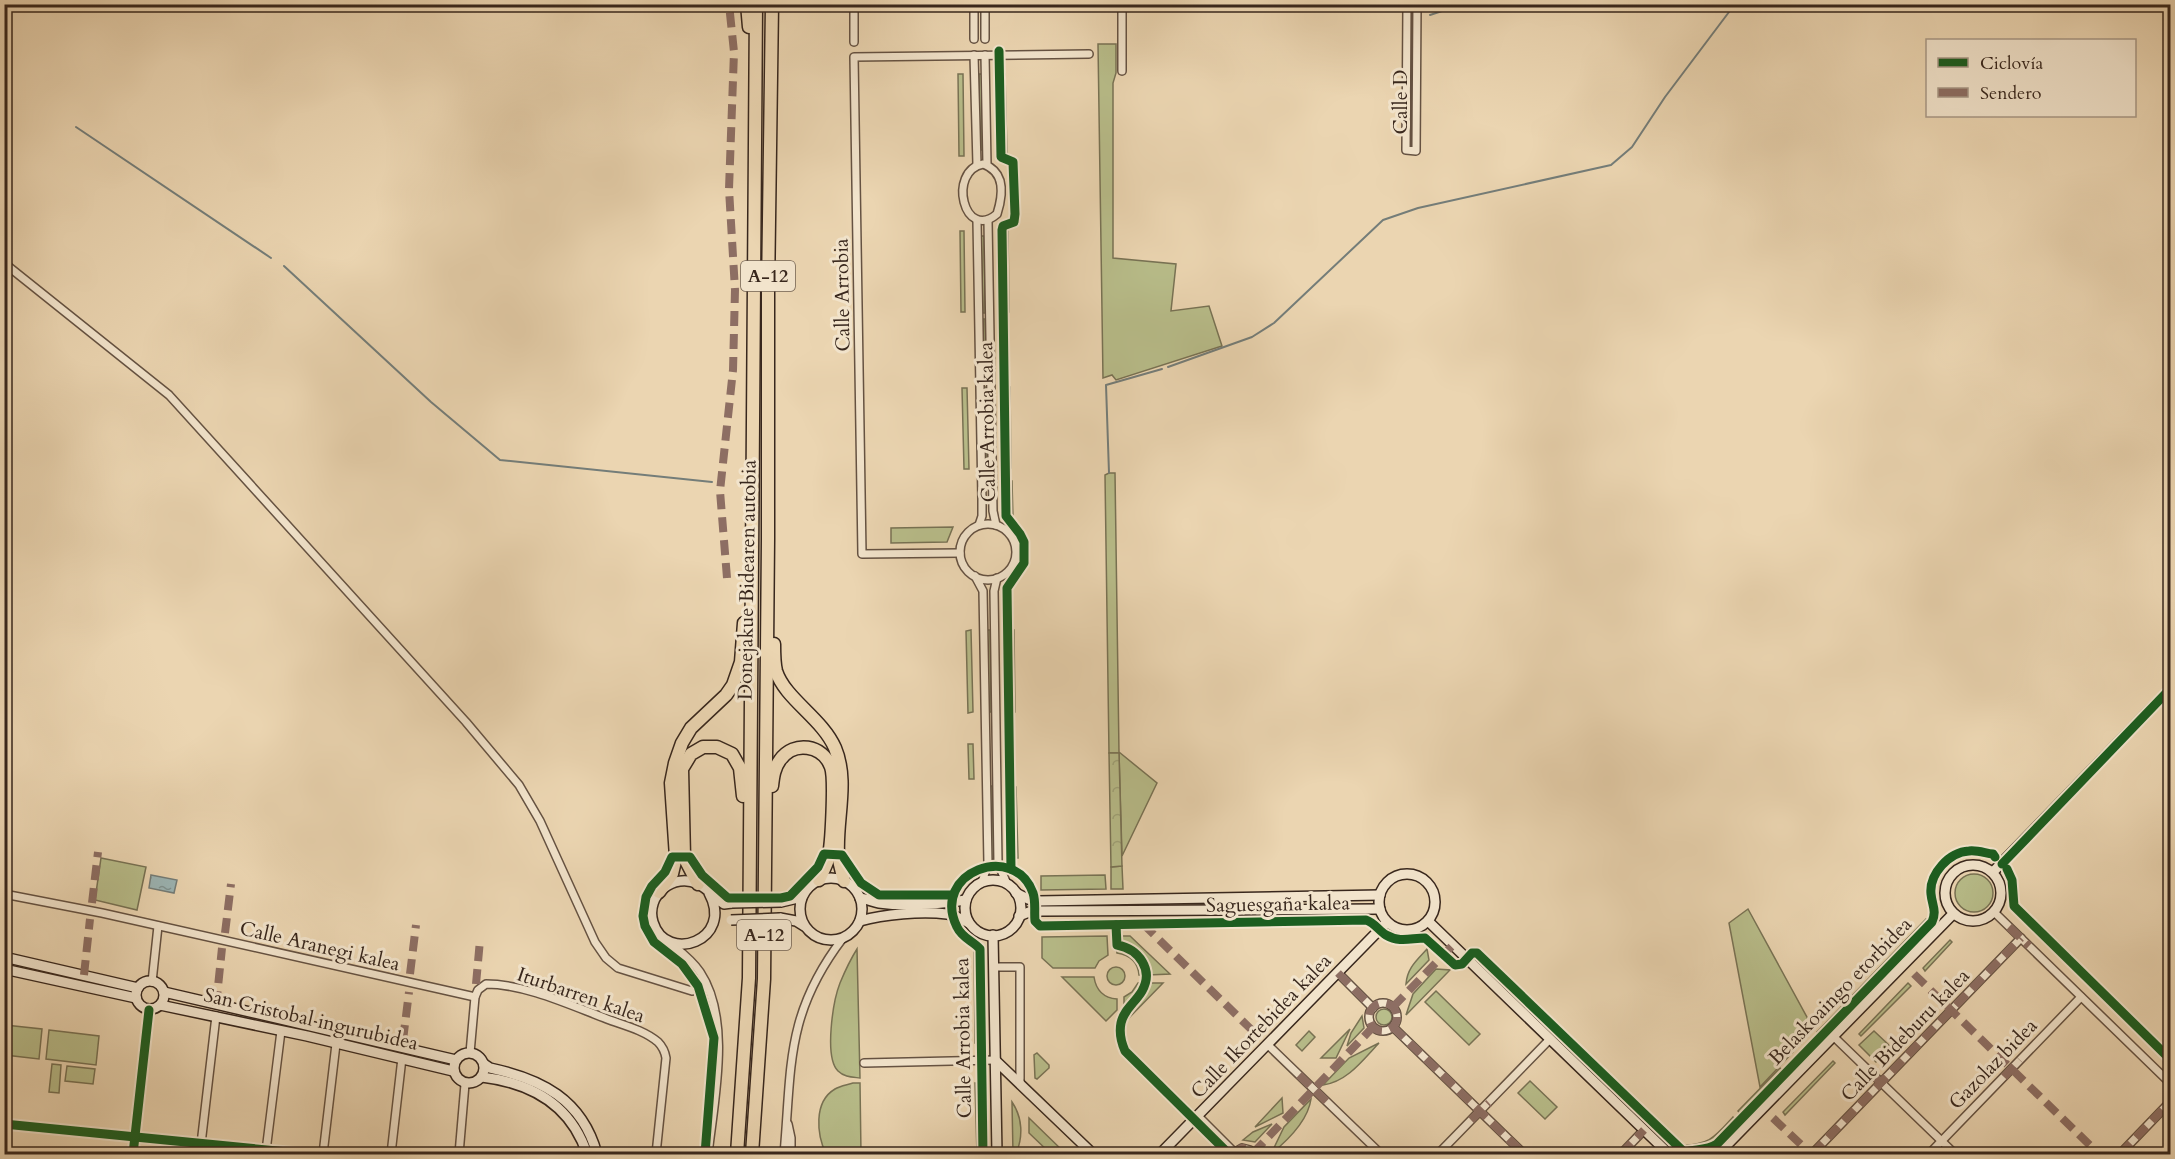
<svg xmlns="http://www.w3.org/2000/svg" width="2175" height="1159" font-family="Cardo,serif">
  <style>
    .green { fill: #b8bd8a; stroke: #787254; stroke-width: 1.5 }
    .forest { fill: url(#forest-crowns); stroke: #787254; stroke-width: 1.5 }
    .water { fill: url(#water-ripples); stroke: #747d79; stroke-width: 1.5 }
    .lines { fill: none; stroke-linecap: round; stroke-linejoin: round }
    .stream { stroke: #747d79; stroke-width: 2 }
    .street-casing { stroke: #655242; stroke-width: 10 }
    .secondary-casing { stroke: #38271d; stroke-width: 12 }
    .highway-casing { stroke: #38271d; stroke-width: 15 }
    .street { stroke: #f2e4cc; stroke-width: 7 }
    .secondary { stroke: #f2e4cc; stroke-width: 9 }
    .highway { stroke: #ebd5b1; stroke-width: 12 }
    .secondary-bridge-casing { stroke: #38271d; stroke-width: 12; stroke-linecap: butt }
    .secondary-bridge { stroke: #f2e4cc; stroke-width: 9 }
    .quiet { stroke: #8d6e63; stroke-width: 8; stroke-dasharray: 15 8; stroke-linecap: butt }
    .cycleway-casing { stroke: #f2e4cc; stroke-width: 13 }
    .cycleway { stroke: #1b5e20; stroke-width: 9 }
    .labels { text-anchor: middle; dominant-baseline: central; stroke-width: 6; stroke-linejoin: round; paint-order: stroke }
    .shield { fill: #f2e4cc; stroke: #706052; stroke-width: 1.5 }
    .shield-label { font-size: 18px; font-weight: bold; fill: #38271d }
    .street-label { font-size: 20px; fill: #38271d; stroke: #f2e4cc }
  </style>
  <defs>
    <pattern id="forest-crowns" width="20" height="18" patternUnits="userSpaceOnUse" patternTransform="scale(1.5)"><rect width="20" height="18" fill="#b8bd8a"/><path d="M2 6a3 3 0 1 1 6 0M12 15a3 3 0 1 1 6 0" fill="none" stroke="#9fa277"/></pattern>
    <pattern id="water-ripples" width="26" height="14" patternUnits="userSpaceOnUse" patternTransform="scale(1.5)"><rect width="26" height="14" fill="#9cb6b6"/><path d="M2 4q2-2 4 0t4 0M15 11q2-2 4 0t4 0" fill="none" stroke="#809493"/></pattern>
  </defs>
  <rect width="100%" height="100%" fill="#ebd5b1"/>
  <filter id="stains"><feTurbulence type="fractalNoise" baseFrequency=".00333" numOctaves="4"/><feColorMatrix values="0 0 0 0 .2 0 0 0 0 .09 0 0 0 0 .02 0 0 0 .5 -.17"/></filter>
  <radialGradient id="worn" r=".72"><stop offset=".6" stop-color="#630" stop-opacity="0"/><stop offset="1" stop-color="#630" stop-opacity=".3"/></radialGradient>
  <!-- green -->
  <g class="green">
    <polygon points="1411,12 1413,12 1412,141 1410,141"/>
    <polygon points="1098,44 1116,44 1116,73 1113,83 1113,258 1176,264 1171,311 1209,306 1222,346 1116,380 1112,375 1103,378"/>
    <polygon points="958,74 963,74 964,156 959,156"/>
    <polygon points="979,74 982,74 982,150 980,150"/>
    <polygon points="1001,74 1005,74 1007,155 1003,155"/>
    <polygon points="960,231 964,231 965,312 961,312"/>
    <polygon points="1004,231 1008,231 1009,312 1005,312"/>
    <polygon points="981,236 984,236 985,313 983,313"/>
    <polygon points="983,319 985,319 986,379 984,379"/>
    <polygon points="984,387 986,387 987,469 985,469"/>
    <polygon points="1006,387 1010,387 1011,468 1007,468"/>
    <polygon points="962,388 967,388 969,469 964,469"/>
    <polygon points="1109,473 1115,473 1119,752 1157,783 1122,856 1119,753 1109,753 1105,475"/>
    <polygon points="1008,481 1012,481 1013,518 1008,514"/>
    <polygon points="953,527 947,542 891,543 891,528"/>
    <polygon points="971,630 973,712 968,713 966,631"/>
    <polygon points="987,630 990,630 991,712 989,712"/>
    <polygon points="1010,630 1014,630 1015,712 1011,712"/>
    <polygon points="968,744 973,744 974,779 969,779"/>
    <polygon points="990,786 992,786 994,859 991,859"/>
    <polygon points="1012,787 1016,787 1018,858 1014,858"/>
    <polygon points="101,858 146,867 137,910 95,900"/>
    <polygon points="1122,866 1123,889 1111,889 1111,867"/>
    <circle cx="1974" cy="893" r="19"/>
    <polygon points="1105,875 1106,889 1041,890 1041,876"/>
    <polygon points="1748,909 1814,1030 1760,1087 1729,923"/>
    <polygon points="1926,919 1929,922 1820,1035 1817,1032"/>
    <polygon points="1107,936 1108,955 1099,961 1095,968 1053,968 1042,958 1042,937"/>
    <path d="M1119,936H1130L1170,974L1148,975C1147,958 1136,948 1120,944Z"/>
    <polygon points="2042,936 2096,989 2094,991 2040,939"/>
    <polygon points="1950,940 1952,942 1925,971 1923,968"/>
    <path d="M1116,947C1133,949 1142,959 1145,975H1139C1138,962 1129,955 1117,953Z"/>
    <path d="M857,949L860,1078C852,1077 844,1077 838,1071C824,1057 833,1001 840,983C845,971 850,960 857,949Z"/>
    <path d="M1427,949L1429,960L1406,984C1407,968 1417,960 1427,949Z"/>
    <polygon points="974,952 978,952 979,1043 975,1043"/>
    <polygon points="5,962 118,987 117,989 5,964"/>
    <circle cx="1116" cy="976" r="9"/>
    <polygon points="1436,969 1450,970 1406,1015 1413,994"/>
    <path d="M1062,977H1094C1096,990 1104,998 1117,999V1010L1106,1021Z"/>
    <polygon points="1138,983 1144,983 1142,988 1124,1012 1124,997 1132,992"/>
    <path d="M1147,983H1163L1123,1024C1128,1007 1143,999 1147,983Z"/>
    <polygon points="1908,983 1911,986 1861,1036 1859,1034"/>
    <polygon points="1436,991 1480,1034 1469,1045 1425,1002"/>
    <polygon points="2101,994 2170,1061 2170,1064 2100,996"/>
    <circle cx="1384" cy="1017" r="8"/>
    <polygon points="1362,1016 1364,1028 1347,1046 1351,1033"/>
    <polygon points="5,1025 42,1029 39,1059 5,1055"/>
    <polygon points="1350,1029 1336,1058 1321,1058"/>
    <polygon points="49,1030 99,1036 96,1065 46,1059"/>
    <polygon points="1874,1031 1891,1047 1876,1062 1859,1045"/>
    <path d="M1379,1043C1363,1060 1347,1082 1323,1085L1349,1058Z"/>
    <polygon points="1037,1053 1049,1065 1049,1068 1037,1079 1035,1078 1034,1055"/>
    <polygon points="1833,1061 1835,1063 1785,1115 1783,1112"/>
    <polygon points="52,1064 61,1065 59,1093 49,1092"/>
    <polygon points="67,1066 95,1069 93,1084 65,1081"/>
    <polygon points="1780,1068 1784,1072 1742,1115 1738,1111"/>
    <polygon points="1530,1081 1557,1107 1545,1119 1518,1093"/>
    <path d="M853,1083H860L861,1154H826C817,1135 813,1102 835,1089C840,1086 847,1085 853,1083Z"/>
    <polygon points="975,1083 980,1083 981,1154 977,1154"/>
    <polygon points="1282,1098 1283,1113 1255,1127"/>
    <path d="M1311,1099C1308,1121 1287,1141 1271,1154L1284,1127Z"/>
    <path d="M1012,1102C1023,1118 1023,1137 1016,1154H1013Z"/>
    <path d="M1733,1117L1737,1121L1712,1145L1703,1148L1683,1150L1680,1146C1710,1144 1713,1139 1733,1117Z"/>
    <polygon points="1029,1118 1066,1154 1051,1154 1029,1133"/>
    <polygon points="1272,1124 1255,1142 1243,1140 1253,1132"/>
  </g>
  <!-- forest -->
  <g class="forest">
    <polygon points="1109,753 1119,753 1122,866 1111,867"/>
    <polygon points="1309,1031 1315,1037 1302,1051 1296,1045"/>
  </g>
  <!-- water -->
  <polygon class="water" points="151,875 177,880 174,893 149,888"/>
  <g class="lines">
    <!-- stream -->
    <g class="stream">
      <polyline points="1430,15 1463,4"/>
      <polyline points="76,127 271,258"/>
      <polyline points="284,266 431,402 500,460 712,482"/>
      <polyline points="1168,367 1252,337 1274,323 1383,220 1418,208 1611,165 1632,147 1665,97 1735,4"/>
      <polyline points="1109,473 1106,385 1162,369"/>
    </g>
    <!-- street casing -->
    <g class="street-casing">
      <g id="street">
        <polyline points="854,4 854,42"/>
        <polyline points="974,4 974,39"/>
        <polyline points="1407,4 1406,150 1416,151 1417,4"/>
        <polyline points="985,39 985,4"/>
        <polyline points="974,55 977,165"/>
        <polyline points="985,55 987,165"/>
        <polyline points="1122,71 1122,4"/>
        <path d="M983,164C1006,172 1003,195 997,214C964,242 947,171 983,164Z"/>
        <polyline points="977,221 982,499 982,516 979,525"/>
        <polyline points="988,221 993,511 996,525"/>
        <polyline points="4,263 169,395 466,722 519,785 540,821 595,942 606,958 618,968 692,991"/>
        <circle cx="988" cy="552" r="28"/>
        <polyline points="960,553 862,554 854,57 1089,54"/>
        <polyline points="975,576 983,591 988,864 982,882"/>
        <polyline points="997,578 994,591 998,863 1007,884"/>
        <polyline points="4,894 102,913 475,997"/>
        <polyline points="1994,912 2170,1083"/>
        <path d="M670,943C681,952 692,960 700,972C732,1020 714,1100 708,1154"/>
        <polyline points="994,967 1020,967 1020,1083"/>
        <polyline points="1338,973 1373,1008"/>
        <polyline points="152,982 158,926"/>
        <circle cx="1383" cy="1017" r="14"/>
        <polyline points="1393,1027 1524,1154"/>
        <polyline points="1833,1036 1955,1154"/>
        <polyline points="1268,1045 1381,1154"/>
        <path d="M470,1053L475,997L478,990L486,984C525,984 570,1005 607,1019C623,1025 644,1030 658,1042C662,1046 665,1052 666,1058L656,1154"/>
        <polyline points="864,1063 995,1060"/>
        <polyline points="1198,1116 1234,1152"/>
        <polyline points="4,1124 308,1154"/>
        <polyline points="788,1124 791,1138 791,1154"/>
        <polyline points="201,1144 216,1016"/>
        <polyline points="266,1151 281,1031"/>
        <polyline points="133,1154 149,1010"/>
        <polyline points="323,1154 336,1044"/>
        <polyline points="391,1154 402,1058"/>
        <polyline points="459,1154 465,1084"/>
        <path d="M784,1154C792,1066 785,1014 843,938"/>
        <polyline points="1232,1154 1242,1148 1250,1150 1254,1154"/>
        <polyline points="1438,1154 1550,1039"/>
        <polyline points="1621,1154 1644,1130"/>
        <polyline points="1812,1154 2021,938"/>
        <polyline points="1929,1154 2081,997"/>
        <polyline points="2120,1154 2170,1102"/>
      </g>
    </g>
    <!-- secondary casing -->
    <g class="secondary-casing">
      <g id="secondary">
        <circle cx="1973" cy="893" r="28"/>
        <polyline points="1993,872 2170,689"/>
        <circle cx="1407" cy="902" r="28"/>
        <circle cx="831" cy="909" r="31"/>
        <circle cx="993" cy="908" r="28"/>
        <path d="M709,893C735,940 666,965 653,922C645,895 674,872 698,884C707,888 715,898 724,904L732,903"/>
        <polyline points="1016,893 1028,899 1038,901 1380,895"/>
        <path d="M860,898C867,899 873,902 879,903C907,907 939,904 966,900"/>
        <polyline points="781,902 802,897"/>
        <polyline points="1019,916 1029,912 1042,911 1380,909"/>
        <polyline points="780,918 796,921 804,926"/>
        <path d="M860,921C884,914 922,911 947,914C955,915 962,919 969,923"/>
        <polyline points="1428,921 1669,1154"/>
        <polyline points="993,935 997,1154"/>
        <polyline points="4,957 138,988"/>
        <polyline points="4,969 136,998"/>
        <circle cx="150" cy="995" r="14"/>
        <polyline points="164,992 456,1060"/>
        <polyline points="160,1005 307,1036 453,1071"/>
        <circle cx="469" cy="1068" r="15"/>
        <polyline points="995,1060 1093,1154"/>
        <path d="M484,1064L490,1068C541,1079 582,1099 597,1154"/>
        <path d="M482,1077C532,1083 571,1105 587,1154"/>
        <polyline points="1160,1154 1387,922"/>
        <polyline points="1718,1154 1953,914"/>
      </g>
    </g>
    <!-- highway casing -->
    <g class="highway-casing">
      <g id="highway">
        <polyline points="747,4 749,27"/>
        <path d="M774,644C774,653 774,663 776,671C785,699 822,718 835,748C849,781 836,819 838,854C839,862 842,872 844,881"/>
        <path d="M772,786C773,777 774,768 780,760C794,740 823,745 831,767C835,778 832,847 828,859C826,866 822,873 819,880"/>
        <polyline points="698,884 684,857 682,769 691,754 703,747 717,747 732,754 740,768 743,796"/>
        <polyline points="659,892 672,874 676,857 671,783 675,763 682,743 691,728 726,695 733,685 741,662 744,623"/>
        <polyline points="737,1154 749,978 756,4"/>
        <polyline points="752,1154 764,979 768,539 768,292 772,4"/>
      </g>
    </g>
    <!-- street -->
    <use href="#street" class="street"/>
    <!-- secondary -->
    <use href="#secondary" class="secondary"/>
    <!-- highway -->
    <use href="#highway" class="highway"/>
    <!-- secondary-bridge casing -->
    <g class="secondary-bridge-casing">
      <g id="secondary-bridge">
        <polyline points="732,903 781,902"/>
        <polyline points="731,920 780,918"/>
      </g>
    </g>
    <!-- secondary-bridge -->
    <use href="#secondary-bridge" class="secondary-bridge"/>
    <!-- quiet -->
    <g class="quiet">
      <polyline points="727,578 720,491 733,370 735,290 729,189 734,52 729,4"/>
      <polyline points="92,903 98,852"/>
      <polyline points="1143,924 1258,1036"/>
      <polyline points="2009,927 2029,946"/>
      <polyline points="225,933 231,884"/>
      <polyline points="1338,973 1373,1008"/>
      <polyline points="410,974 416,925"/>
      <polyline points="1914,974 2099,1154"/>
      <polyline points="84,975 90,919"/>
      <polyline points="476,984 480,940"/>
      <circle cx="1383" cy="1017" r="14"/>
      <polyline points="216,1006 222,948"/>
      <polyline points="1393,1007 1453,945"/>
      <polyline points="1393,1027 1524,1154"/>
      <polyline points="403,1040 409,992"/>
      <polyline points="1299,1075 1329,1104"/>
      <polyline points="1873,1075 1889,1091"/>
      <polyline points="2004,1077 2020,1060"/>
      <polyline points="1773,1118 1811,1154"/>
      <polyline points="1471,1120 1489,1103"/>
      <polyline points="1253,1153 1373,1027"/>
      <polyline points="1232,1154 1242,1148 1250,1150 1254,1154"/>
      <polyline points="1621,1154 1644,1130"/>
      <polyline points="1812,1154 2021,938"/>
      <polyline points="2120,1154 2170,1102"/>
    </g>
    <!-- cycleway casing -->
    <g class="cycleway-casing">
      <g id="cycleway">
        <polyline points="999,51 1001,157 1013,162 1015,214 1014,222 1003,226 1002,230 1006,516 1020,534 1024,542 1024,563 1007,588 1011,869"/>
        <polyline points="2002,864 2170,689"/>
        <polyline points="2007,869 2012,880 2014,906 2170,1059"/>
        <path d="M1116,925L1117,945C1139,949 1154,970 1142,991C1135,1003 1124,1009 1121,1023C1119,1033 1121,1042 1125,1051L1227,1152V1154"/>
        <polyline points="4,1124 308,1154"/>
        <polyline points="133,1154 149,1010"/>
        <polyline points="705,1154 714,1038 698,986 682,964 654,942 645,926 643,916 646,897 652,886 665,872 672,857 690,857 702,875 728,898 781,898 790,896 818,867 824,854 842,855 861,883 879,895 953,895"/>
        <path d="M983,1154L980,949C973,941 962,938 957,927C930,872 1015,841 1033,893C1036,902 1034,912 1035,921L1040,926L1366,920C1375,923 1379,931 1386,935C1400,943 1411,938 1425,938L1455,965L1462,964L1472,953H1477L1684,1152"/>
        <path d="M1680,1154C1692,1148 1705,1152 1717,1144L1932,922C1937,911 1932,905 1931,894C1929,874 1949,852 1969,851C1977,850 1985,853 1993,854L1995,857"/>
      </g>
    </g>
    <!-- cycleway -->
    <use href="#cycleway" class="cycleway"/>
  </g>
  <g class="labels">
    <!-- shield labels -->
    <g class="shield">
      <rect x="741" y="261" width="54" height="30" rx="4.5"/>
      <rect x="737" y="920" width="54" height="30" rx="4.5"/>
    </g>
    <g class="shield-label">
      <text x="768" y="276">A-12</text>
      <text x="764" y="935">A-12</text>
    </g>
    <!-- street labels -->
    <g class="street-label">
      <text transform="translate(1400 102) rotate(-90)">Calle D</text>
      <text transform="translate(842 295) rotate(-91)">Calle Arrobia</text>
      <text transform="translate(987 422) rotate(-91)">Calle Arrobia kalea</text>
      <text transform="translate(747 580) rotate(-89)">Donejakue Bidearen autobia</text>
      <text transform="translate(1278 904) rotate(-1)">Saguesgaña kalea</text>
      <text transform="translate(320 946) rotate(13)">Calle Aranegi kalea</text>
      <text transform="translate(1840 991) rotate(-46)">Belaskoaingo etorbidea</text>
      <text transform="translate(581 995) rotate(19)">Iturbarren kalea</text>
      <text transform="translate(311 1019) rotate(13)">San Cristobal ingurubidea</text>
      <text transform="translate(1261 1026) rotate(-46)">Calle Ikortebidea kalea</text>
      <text transform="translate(1905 1035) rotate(-46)">Calle Bideburu kalea</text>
      <text transform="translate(963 1038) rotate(-91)">Calle Arrobia kalea</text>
      <text transform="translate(1993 1064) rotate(-46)">Gazolaz bidea</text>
    </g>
  </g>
  <!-- margin -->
  <rect width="2175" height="1159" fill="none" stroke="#ebd5b1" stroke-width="24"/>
  <rect x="6" y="6" width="2163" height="1147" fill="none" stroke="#38271d" stroke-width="3"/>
  <rect x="12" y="12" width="2151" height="1135" fill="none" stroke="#38271d" stroke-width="1.5"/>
  <!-- legend -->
  <rect x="1926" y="39" width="210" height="78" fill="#f2e4cc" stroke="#a89886" stroke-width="1.5"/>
  <rect x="1938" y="58" width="30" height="9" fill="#1b5e20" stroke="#a89886" stroke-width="1.5"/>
  <text x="1980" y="69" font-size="18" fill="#38271d">Ciclovía</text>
  <rect x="1938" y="88" width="30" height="9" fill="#8d6e63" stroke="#a89886" stroke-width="1.5"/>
  <text x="1980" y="99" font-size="18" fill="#38271d">Sendero</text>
  <rect width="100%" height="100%" filter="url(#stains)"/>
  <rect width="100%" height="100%" fill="url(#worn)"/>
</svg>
